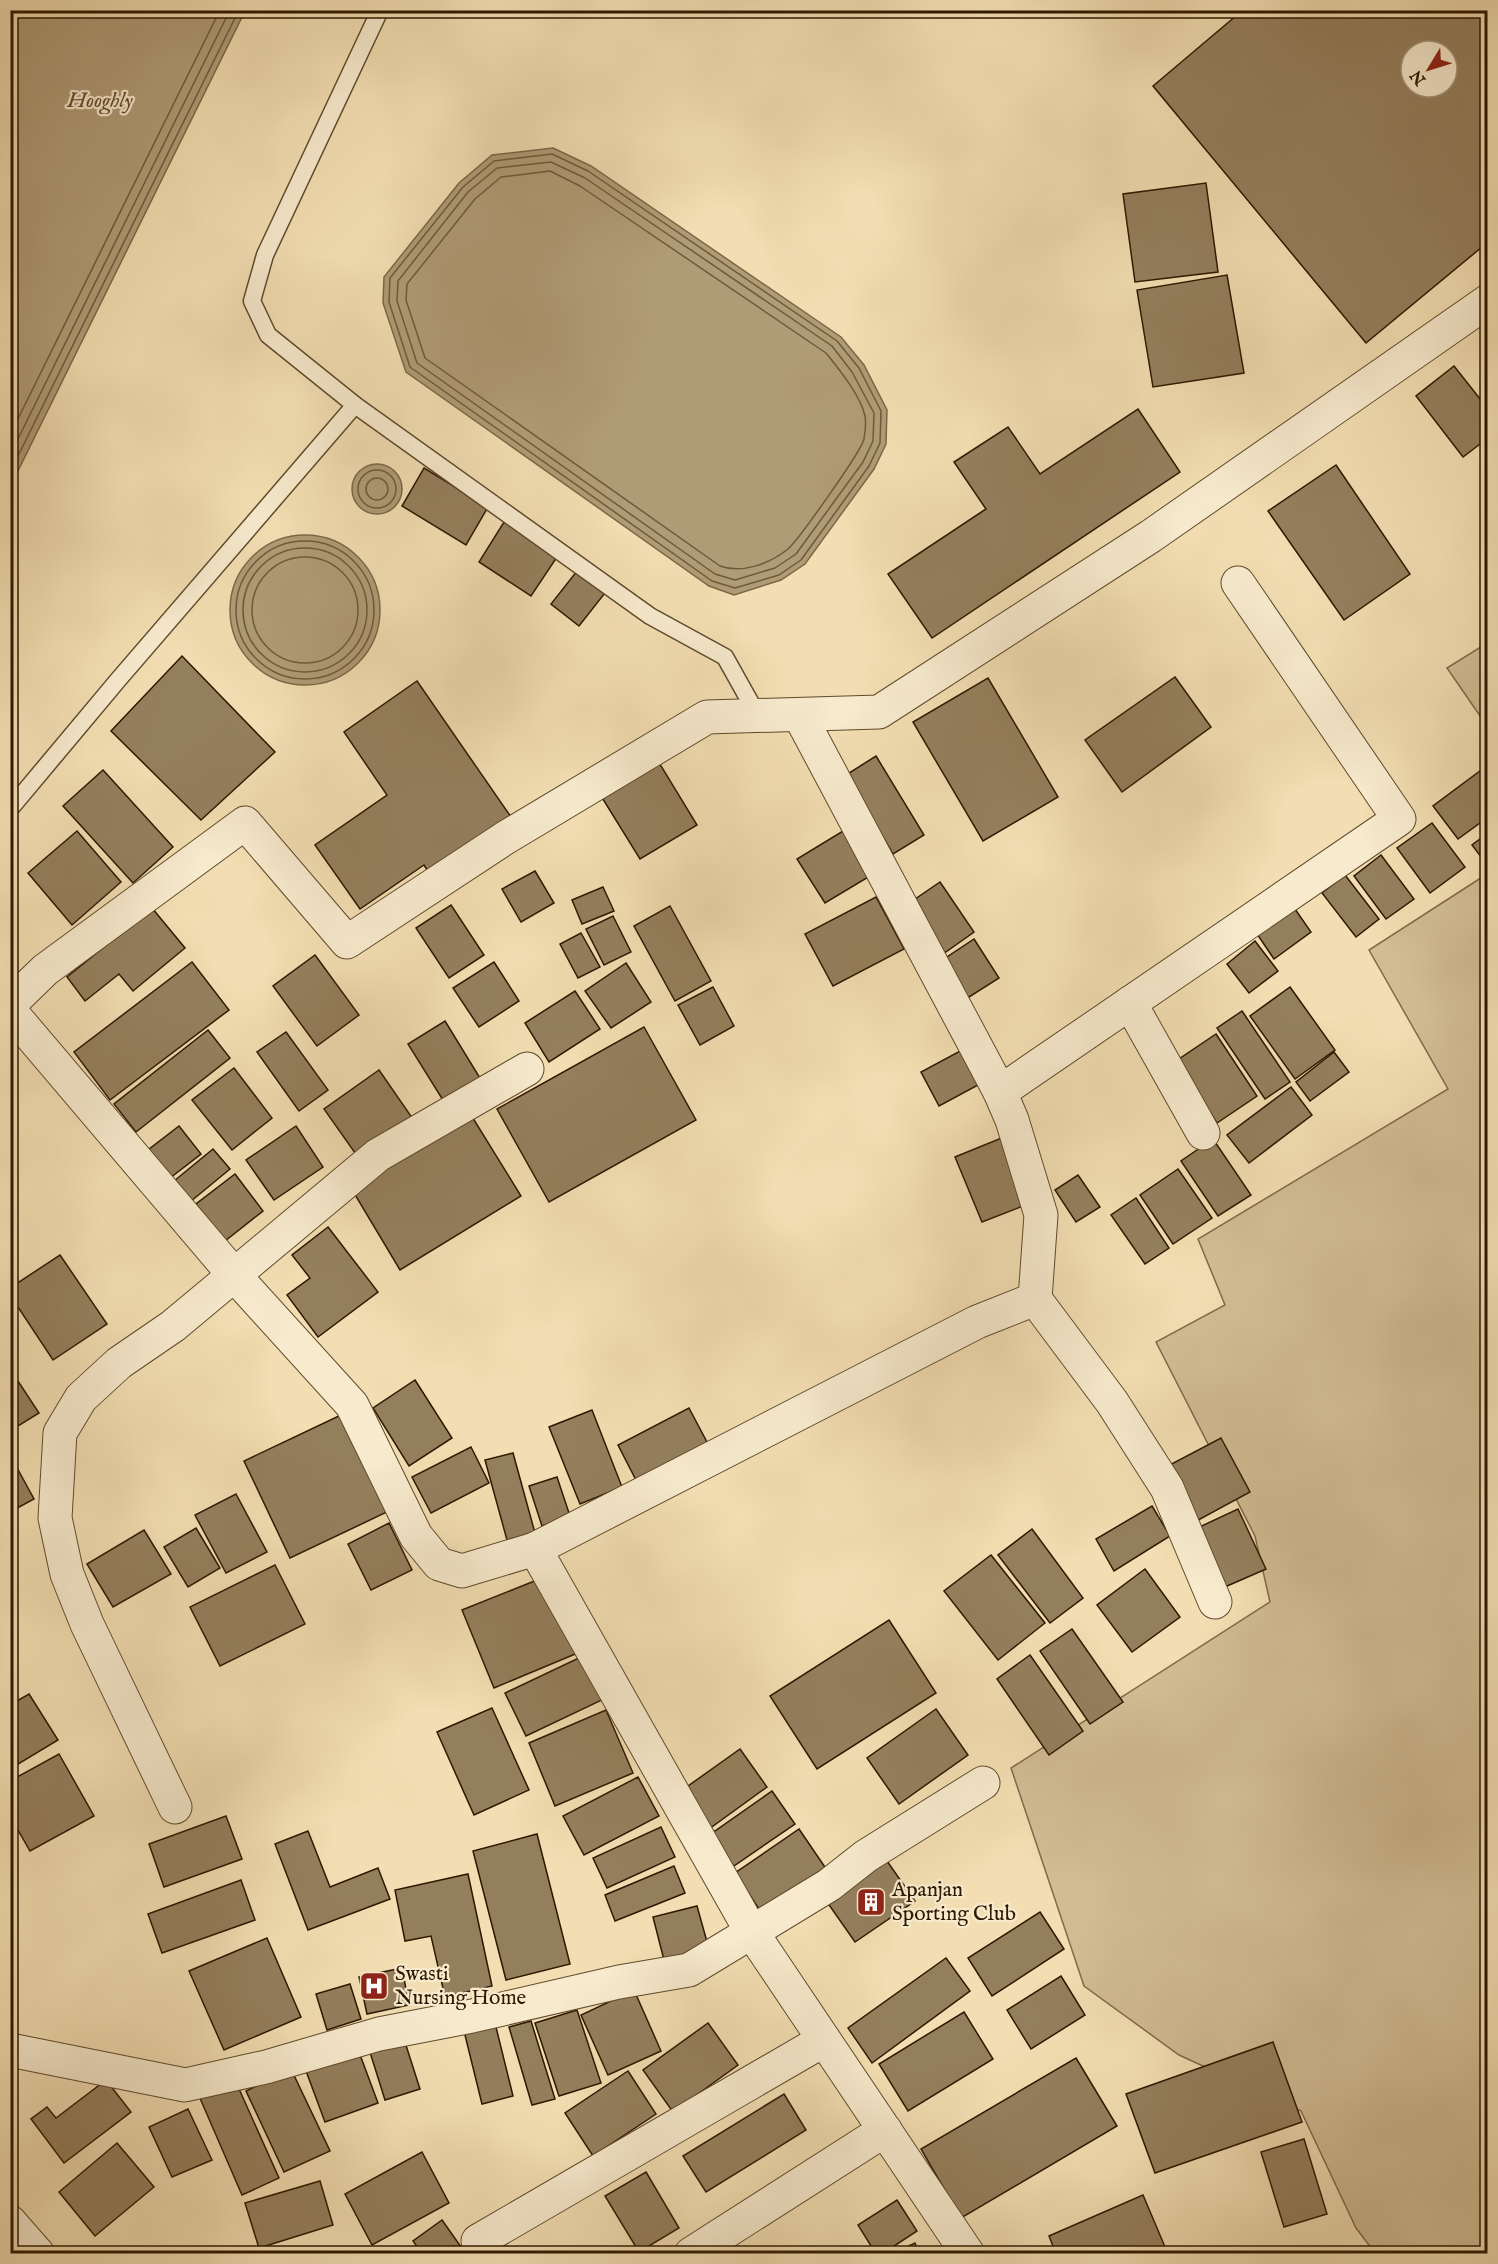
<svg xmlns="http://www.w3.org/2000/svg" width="1498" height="2264" font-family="'IM FELL English',serif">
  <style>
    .green { fill: #d1bc94; stroke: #806a4a; stroke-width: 1.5 }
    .water { fill: #af9b75; stroke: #7b6746; stroke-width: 1.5 }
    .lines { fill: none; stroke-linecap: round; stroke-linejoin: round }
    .shore { stroke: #6e5a3a; stroke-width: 1.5 }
    .building { fill: #947f5d; stroke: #2e1800; stroke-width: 1.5; fill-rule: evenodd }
    .service-casing { stroke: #5f4a2c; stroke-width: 19 }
    .minor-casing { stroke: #5f4a2c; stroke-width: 35 }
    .service { stroke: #f7eacd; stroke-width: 16 }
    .minor { stroke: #f7eacd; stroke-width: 33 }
    .labels { text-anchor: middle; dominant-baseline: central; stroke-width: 4.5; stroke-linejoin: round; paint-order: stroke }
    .poi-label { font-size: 21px; fill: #2e1800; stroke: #f7eacd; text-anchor: start }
    .water-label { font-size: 22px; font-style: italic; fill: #624c2f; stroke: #f7eacd }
  </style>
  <rect width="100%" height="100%" fill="#f2deb2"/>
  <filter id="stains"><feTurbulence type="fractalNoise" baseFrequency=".00333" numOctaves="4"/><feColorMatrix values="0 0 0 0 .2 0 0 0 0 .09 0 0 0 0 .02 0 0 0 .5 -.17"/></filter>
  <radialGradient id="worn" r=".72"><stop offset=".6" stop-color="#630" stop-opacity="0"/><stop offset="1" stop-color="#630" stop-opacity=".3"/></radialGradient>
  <!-- green -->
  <g class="green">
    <polygon points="1487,643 1487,726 1447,668"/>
    <polygon points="1487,874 1487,2253 1375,2253 1356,2228 1301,2111 1179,2055 1084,1986 1011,1768 1270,1602 1255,1536 1156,1342 1225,1305 1198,1239 1448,1089 1369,950"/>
  </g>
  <!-- water -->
  <g class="water">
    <polygon points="11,10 245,11 11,485 10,11"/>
    <polygon points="553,148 591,166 841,337 864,365 887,410 886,444 874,469 805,564 781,580 734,595 709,586 406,372 383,303 384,277 459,183 492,155"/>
    <circle cx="377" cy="489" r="25"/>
    <circle cx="305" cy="610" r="75"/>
  </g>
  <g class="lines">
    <!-- shore -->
    <g class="shore">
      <polygon points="552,154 588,171 837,341 859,368 881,411 880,443 869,466 801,560 779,575 735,588 712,581 410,367 389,302 390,278 463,187 494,161"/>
      <polygon points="551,162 585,178 832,346 852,372 874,413 873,441 863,462 796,554 775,568 735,580 715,574 417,363 397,301 398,281 468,192 497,168"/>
      <path d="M550,171L580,186L826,353C838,368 861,396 865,416C866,421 865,433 864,439C861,452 799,539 788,549C769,564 742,574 720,566L425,358L406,300L407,284L475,199L501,177Z"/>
      <polyline points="10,435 220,10"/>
      <polyline points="10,455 230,10"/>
      <circle cx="377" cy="489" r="19"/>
      <polyline points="10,472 239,10"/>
      <circle cx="377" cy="489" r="11"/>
      <circle cx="305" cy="610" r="69"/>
      <circle cx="305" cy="610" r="62"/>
      <circle cx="305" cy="610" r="53"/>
    </g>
  </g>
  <!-- building -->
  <g class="building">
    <path d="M1243,10H1488V242L1366,343L1153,86ZM1411,51H1447V87H1411Z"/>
    <polygon points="1206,183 1218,272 1135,282 1123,194"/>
    <polygon points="1227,275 1244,373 1153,387 1137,290"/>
    <polygon points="1454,366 1488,409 1488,438 1463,457 1416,396"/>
    <polygon points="1138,409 1180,472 932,638 888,574 986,509 954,462 1008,427 1040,474"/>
    <polygon points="1336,465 1410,574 1344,620 1268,511"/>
    <polygon points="424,468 488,507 466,545 402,506"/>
    <polygon points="504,522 557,557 531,596 479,562"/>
    <polygon points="577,571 605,593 579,626 551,604"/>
    <polygon points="182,656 275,752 201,820 111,731"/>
    <polygon points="1175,677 1211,727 1122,792 1085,740"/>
    <polygon points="988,678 1058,797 983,841 913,722"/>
    <polygon points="417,681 511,817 429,873 424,865 360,909 315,845 387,795 344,732"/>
    <polygon points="876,756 924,835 893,854 846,775"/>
    <polygon points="658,761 697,825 640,859 601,796"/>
    <polygon points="1488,765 1488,817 1458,839 1433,806"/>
    <polygon points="103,770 173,847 133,883 63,806"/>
    <polygon points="1432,823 1465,867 1430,893 1397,848"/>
    <polygon points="77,831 121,882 72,925 28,873"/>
    <polygon points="843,831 870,876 825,903 797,859"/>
    <polygon points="1488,833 1488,866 1472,845"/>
    <polygon points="1381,855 1414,899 1386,919 1354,876"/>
    <polygon points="535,871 554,903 521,922 502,889"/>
    <polygon points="1345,875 1379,919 1356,937 1322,893"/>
    <polygon points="940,882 974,932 943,954 908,904"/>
    <polygon points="603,887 614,911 582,924 572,900"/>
    <polygon points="876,897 904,949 833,986 805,934"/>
    <polygon points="1288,899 1311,932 1274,959 1251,925"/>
    <polygon points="451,905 484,955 449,978 416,928"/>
    <polygon points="670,906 711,981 675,1001 634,926"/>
    <polygon points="152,908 185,948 133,991 119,974 85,1001 67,977"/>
    <polygon points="613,916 631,952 604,965 586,929"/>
    <polygon points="581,933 600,967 578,978 560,944"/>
    <polygon points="974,939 999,978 966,999 941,961"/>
    <polygon points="1255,941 1278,971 1249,993 1227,964"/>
    <polygon points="315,955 359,1015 317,1046 273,986"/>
    <polygon points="192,962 229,1010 110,1100 74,1052"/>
    <polygon points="494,962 519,1001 479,1027 453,988"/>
    <polygon points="626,963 651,1002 611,1028 585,991"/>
    <polygon points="713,987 734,1026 700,1045 678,1005"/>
    <polygon points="1290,987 1335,1050 1295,1079 1250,1016"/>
    <polygon points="575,991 600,1029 549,1062 525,1023"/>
    <polygon points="1242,1011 1290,1082 1265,1099 1217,1028"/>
    <polygon points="445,1021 483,1083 446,1105 408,1044"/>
    <polygon points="644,1027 696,1120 549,1202 497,1109"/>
    <polygon points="208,1030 230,1058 136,1132 114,1104"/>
    <polygon points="286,1032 328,1090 299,1111 257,1052"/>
    <polygon points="1216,1034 1257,1096 1217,1123 1176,1061"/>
    <polygon points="962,1050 980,1084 939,1106 921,1072"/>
    <polygon points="1334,1052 1349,1072 1310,1101 1296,1082"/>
    <polygon points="234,1068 272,1118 232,1150 192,1100"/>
    <polygon points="379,1070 415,1122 360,1160 324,1109"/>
    <polygon points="1291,1087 1312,1115 1249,1163 1227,1135"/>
    <polygon points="471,1115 521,1196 400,1270 351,1188"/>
    <polygon points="179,1126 201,1154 170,1178 148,1150"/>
    <polygon points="296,1126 323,1167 274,1200 246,1160"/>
    <polygon points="1009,1135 1036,1201 982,1222 955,1157"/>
    <polygon points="1213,1139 1251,1195 1218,1216 1181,1161"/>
    <polygon points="213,1149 230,1169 190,1202 174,1181"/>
    <polygon points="1178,1169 1212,1218 1173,1244 1140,1195"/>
    <polygon points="235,1174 263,1211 225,1241 196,1204"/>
    <polygon points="1078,1175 1100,1207 1076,1222 1055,1190"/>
    <polygon points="1136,1198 1169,1248 1145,1264 1111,1215"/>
    <polygon points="328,1227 378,1292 318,1337 287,1295 310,1278 292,1255"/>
    <polygon points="60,1255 107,1324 53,1360 10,1295 10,1288"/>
    <polygon points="10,1369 39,1413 10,1431"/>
    <polygon points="415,1380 452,1438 409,1466 373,1408"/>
    <polygon points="689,1408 708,1444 637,1482 618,1445"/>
    <polygon points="592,1410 622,1487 580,1504 549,1427"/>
    <polygon points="343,1414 389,1511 290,1558 244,1461"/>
    <polygon points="1221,1438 1250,1492 1191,1524 1162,1469"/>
    <polygon points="471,1447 489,1483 431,1513 412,1477"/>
    <polygon points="513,1453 535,1533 507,1540 485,1460"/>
    <polygon points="10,1455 34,1499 10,1512"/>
    <polygon points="557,1477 570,1516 542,1526 529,1486"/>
    <polygon points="236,1494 267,1552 226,1573 195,1515"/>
    <polygon points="1152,1506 1170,1536 1114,1571 1096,1539"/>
    <polygon points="1238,1509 1266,1569 1218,1590 1191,1531"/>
    <polygon points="389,1523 412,1570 371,1590 348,1544"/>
    <polygon points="196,1528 220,1568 188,1587 164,1547"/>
    <polygon points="1032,1529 1083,1598 1050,1623 998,1555"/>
    <polygon points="144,1530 171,1574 113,1607 87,1564"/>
    <polygon points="991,1555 1045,1623 998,1660 944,1591"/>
    <polygon points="275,1565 305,1624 220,1666 190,1607"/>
    <polygon points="1145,1569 1180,1617 1132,1652 1097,1605"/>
    <polygon points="547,1576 580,1652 494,1688 462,1610"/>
    <polygon points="889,1620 936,1693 817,1769 770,1696"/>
    <polygon points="1072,1629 1123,1702 1090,1724 1040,1651"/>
    <polygon points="1030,1655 1083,1731 1049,1755 997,1679"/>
    <polygon points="583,1656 604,1699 526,1736 505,1693"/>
    <polygon points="29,1694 58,1740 10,1769 10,1705"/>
    <polygon points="492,1708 529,1790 474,1815 437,1732"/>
    <polygon points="936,1709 968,1755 899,1804 867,1758"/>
    <polygon points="606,1710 633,1773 555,1806 529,1743"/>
    <polygon points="740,1749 767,1787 709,1829 681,1791"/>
    <polygon points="59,1754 94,1816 30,1851 10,1816 10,1781"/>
    <polygon points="638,1777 659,1816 584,1855 563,1816"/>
    <polygon points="772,1791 795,1824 731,1868 708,1836"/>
    <polygon points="226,1816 242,1859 164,1887 149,1844"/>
    <polygon points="661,1827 675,1857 607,1888 593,1858"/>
    <polygon points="799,1829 829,1873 765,1918 735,1873"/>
    <polygon points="308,1831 330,1887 378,1868 390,1899 308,1930 275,1844"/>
    <polygon points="537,1834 570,1964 506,1980 473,1851"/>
    <polygon points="887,1861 915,1901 855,1942 827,1902"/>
    <polygon points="674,1866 685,1893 615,1921 605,1895"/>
    <polygon points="468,1874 492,1986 445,1997 431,1936 405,1941 395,1890"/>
    <polygon points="241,1880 255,1920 162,1953 148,1914"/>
    <polygon points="697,1906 709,1949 664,1960 653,1917"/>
    <polygon points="1040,1912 1064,1949 992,1996 968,1958"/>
    <polygon points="267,1938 301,2017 224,2050 189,1971"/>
    <polygon points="946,1958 970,1991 872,2063 848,2028"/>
    <polygon points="402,1968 409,2005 367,2014 359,1977"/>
    <polygon points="1061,1976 1085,2015 1031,2049 1007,2010"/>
    <polygon points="350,1984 361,2019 327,2030 316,1994"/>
    <polygon points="634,1990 661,2051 608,2075 581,2015"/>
    <polygon points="577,2010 601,2083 559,2096 535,2023"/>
    <polygon points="964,2012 993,2059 908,2111 879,2064"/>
    <polygon points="531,2021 555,2099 532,2105 509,2027"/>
    <polygon points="495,2023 513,2096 482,2104 464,2031"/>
    <polygon points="708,2023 738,2065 673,2112 643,2070"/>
    <polygon points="404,2039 420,2089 385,2100 369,2049"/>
    <polygon points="1273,2042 1302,2122 1155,2173 1126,2094"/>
    <polygon points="359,2052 378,2103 325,2122 306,2071"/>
    <polygon points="1076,2058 1117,2126 961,2218 921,2149"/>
    <polygon points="291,2069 330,2151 284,2172 246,2091"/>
    <polygon points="628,2071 656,2114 593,2156 565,2113"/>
    <polygon points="106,2080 131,2112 64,2163 31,2119 47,2107 56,2118"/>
    <polygon points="235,2080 279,2178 242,2195 199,2096"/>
    <polygon points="784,2094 806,2130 706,2192 683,2156"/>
    <polygon points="188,2109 212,2160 172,2177 149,2127"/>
    <polygon points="1304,2139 1327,2214 1284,2227 1261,2152"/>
    <polygon points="117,2143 154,2187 95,2236 59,2192"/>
    <polygon points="422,2152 449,2203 372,2245 345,2194"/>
    <polygon points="646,2172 679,2228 639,2252 605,2196"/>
    <polygon points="320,2181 333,2225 259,2248 245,2203"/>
    <polygon points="1143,2195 1168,2254 1056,2254 1049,2236"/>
    <polygon points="897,2200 917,2231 882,2254 876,2254 858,2225"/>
    <polygon points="442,2220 466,2254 422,2254 413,2241"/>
    <polygon points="915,2243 919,2254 891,2254"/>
  </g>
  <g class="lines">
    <!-- service casing -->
    <g class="service-casing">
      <g id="service">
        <polyline points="380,10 265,255 252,301 268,335 355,405 650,616 725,657 758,716"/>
        <polyline points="10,809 118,680 355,405"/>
      </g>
    </g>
    <!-- minor casing -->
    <g class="minor-casing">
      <g id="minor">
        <polyline points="1130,1003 1203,1133"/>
        <polyline points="10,1004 45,970 245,823 347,942 505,838 707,717 879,712 1151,536 1488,301"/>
        <polyline points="10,1011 235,1276 352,1405 416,1536 439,1564 462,1571 535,1549 751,1931 968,2254"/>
        <polyline points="1000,1092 1399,819 1238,583"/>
        <polyline points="1035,1299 1112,1402 1167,1488 1215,1602"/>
        <polyline points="535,1549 977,1322 1035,1299 1041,1215 1012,1120 1000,1092 800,716"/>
        <polyline points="175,1807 87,1624 67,1574 55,1518 60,1433 81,1398 119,1363 173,1326 378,1155 527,1069"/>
        <polyline points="10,2050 185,2085 266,2067 379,2034 472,2016 619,1982 689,1970 829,1885 866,1856 983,1783"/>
        <polyline points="10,2222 38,2254"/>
        <polyline points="478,2241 824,2040"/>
        <polyline points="691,2254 885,2130"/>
      </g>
    </g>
    <!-- service -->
    <use href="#service" class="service"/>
    <!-- minor -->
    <use href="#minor" class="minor"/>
  </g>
  <!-- icons -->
  <defs>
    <g id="building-square" transform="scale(1.5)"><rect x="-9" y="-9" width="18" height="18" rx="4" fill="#8f2418" stroke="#f7eacd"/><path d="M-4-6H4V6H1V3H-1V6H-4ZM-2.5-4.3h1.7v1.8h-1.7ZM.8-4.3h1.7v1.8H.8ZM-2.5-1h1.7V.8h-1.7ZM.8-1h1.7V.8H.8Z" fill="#fff"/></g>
    <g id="hospital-square" transform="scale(1.5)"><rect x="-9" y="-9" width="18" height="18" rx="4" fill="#8f2418" stroke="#f7eacd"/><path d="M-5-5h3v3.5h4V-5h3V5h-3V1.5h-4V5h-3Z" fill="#fff"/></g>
  </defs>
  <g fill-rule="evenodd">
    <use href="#building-square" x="871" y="1902"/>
    <use href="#hospital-square" x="374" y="1986"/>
  </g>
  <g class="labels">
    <!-- poi labels -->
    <g class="poi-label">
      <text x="892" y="1890">Apanjan<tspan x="892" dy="24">Sporting Club</tspan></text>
      <text x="395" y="1974">Swasti<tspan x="395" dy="24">Nursing Home</tspan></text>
    </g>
    <!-- water labels -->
    <g class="water-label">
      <text x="100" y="101">Hooghly</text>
    </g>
  </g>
  <!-- margin -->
  <rect width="1498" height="2264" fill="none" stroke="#f2deb2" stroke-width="36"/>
  <rect x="12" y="12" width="1474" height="2240" fill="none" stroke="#2e1800" stroke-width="3"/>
  <rect x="18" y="18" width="1462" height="2228" fill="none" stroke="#2e1800" stroke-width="1.5"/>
  <!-- north arrow -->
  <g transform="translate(1429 69) rotate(232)"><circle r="28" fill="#f7eacd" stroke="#a7967b" stroke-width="1.5"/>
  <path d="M0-4.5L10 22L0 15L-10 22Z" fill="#8f2418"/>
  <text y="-9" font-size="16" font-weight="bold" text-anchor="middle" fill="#2e1800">N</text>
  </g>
  <rect width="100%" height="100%" filter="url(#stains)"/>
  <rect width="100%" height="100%" fill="url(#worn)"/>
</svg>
